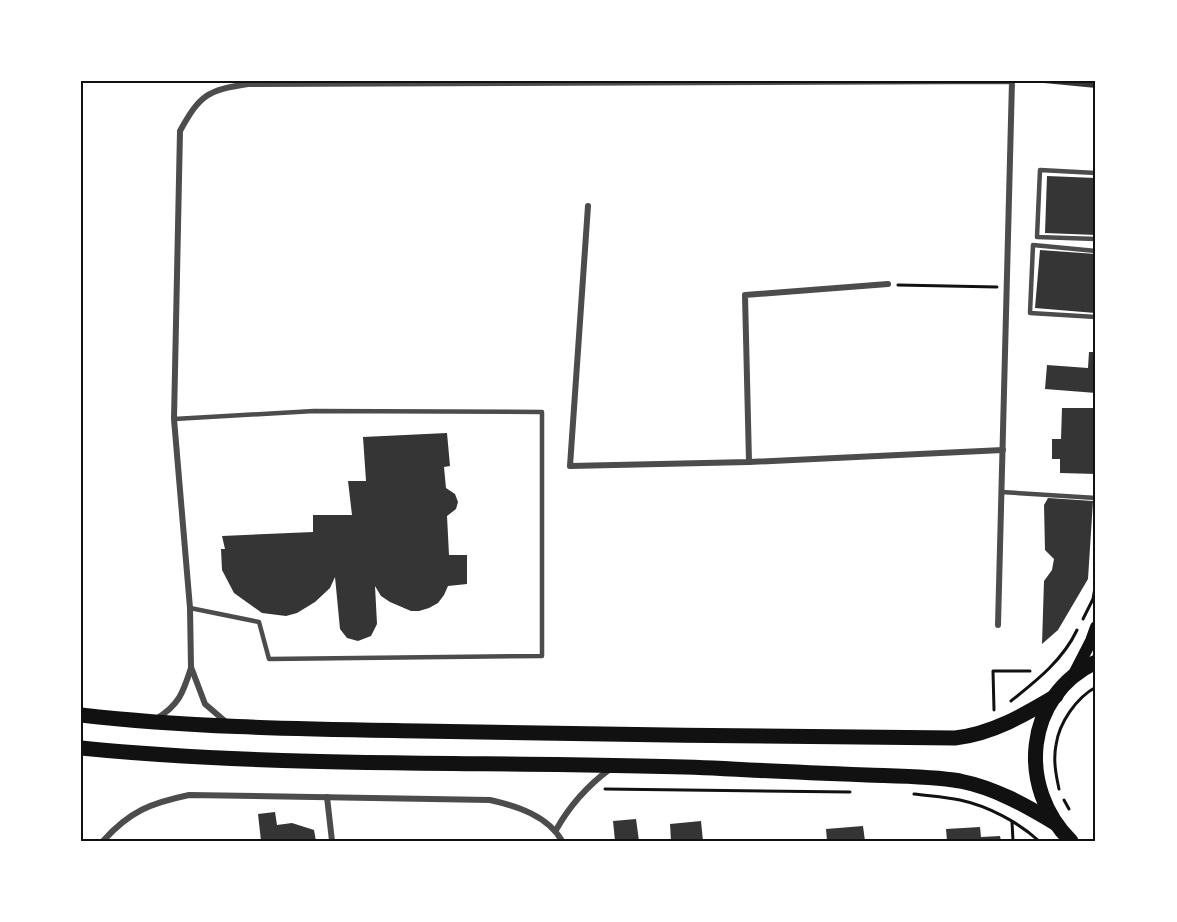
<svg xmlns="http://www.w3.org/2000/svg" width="1177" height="922" font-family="'Sofia Sans Condensed',sans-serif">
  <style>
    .building { fill: #353535 }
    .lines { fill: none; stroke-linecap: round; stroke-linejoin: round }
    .path { stroke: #111; stroke-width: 3 }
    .service { stroke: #4c4c4c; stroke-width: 4.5 }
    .minor { stroke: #4c4c4c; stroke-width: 6 }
    .secondary { stroke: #111; stroke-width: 12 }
    .primary { stroke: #111; stroke-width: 15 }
    .neatline { fill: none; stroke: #111; stroke-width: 2 }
  </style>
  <rect width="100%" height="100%" fill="#fff"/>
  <!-- building -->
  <g class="building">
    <polygon points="1044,81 1096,81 1096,88 1044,83"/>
    <polygon points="1047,176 1096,178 1096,235 1045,233"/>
    <polygon points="1040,250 1096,254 1095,313 1035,308"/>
    <polygon points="1089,352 1096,352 1096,393 1045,389 1047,365 1088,368"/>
    <polygon points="1062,408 1096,408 1096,474 1060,473 1060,459 1052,459 1052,439 1061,439"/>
    <polygon points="447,433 450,466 444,467 446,488 455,494 458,502 456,509 447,516 449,555 467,555 467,584 448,586 444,595 438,603 429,608 419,611 411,611 390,602 381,596 375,586 377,624 371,636 358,641 347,638 340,629 335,577 330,588 315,602 297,613 286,616 262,613 234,593 222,570 221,549 225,549 222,536 313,532 313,515 352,515 348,481 366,481 363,437"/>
    <polygon points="1048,498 1093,501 1088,579 1058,630 1042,644 1044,581 1052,570 1054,559 1045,550 1044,505"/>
    <polygon points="275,812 277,825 292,823 314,830 316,841 261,841 258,814"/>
    <polygon points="636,819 639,841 615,841 613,821"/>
    <polygon points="701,821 703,841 671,841 670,824"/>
    <polygon points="863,826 865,841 827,841 826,829"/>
    <polygon points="980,827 981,837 1000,836 1001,841 947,841 946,829"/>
  </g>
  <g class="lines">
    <!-- path -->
    <g class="path">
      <polyline points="898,285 997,287"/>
      <polyline points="1083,619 1093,599 1096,582"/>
      <path d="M1011,701C1036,681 1063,660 1077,630"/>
      <polyline points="994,710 993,671 1030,671"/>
      <polyline points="605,789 850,792"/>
      <path d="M1059,789C1056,775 1053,760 1056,745C1059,723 1076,698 1096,687"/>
      <path d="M914,794C929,796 945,797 960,800C988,806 1018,822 1039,841"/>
      <polyline points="1064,800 1069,809"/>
      <polyline points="1012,822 1013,841"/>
    </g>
    <!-- service -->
    <g class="service">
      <polyline points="1096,173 1040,170 1037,237 1096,239"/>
      <polyline points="1096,251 1033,245 1030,313 1096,317"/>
      <polyline points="174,419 314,411 542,412 542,656 269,659 259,622 190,608"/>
      <polyline points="1001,492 1096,498"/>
    </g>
    <!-- minor -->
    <g class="minor">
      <polyline points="588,206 570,466 749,462 1003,450"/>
      <polyline points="749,462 745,295 888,284"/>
      <path d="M156,719C179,705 183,693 191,668"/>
      <path d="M226,722L205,704L191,667L190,608L174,419L180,131C200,95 207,90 248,84L1012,81L998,625"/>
      <polyline points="327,797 332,841"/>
      <path d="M556,830C570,805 587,786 610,769"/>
      <path d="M103,841C130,811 151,803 189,795L490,800C517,806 548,816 562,841"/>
    </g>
    <!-- secondary -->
    <polyline class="secondary" points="1073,676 1091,641 1096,627"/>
    <!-- primary -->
    <g class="primary">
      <path d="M81,715C194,728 307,729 420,731C598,735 777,736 955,738C992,734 1024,715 1056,696"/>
      <path d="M81,748C291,769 503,760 713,768C765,771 816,773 867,775C896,776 931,776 960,781C995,788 1025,805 1055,823"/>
      <path d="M1071,841C1017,788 1024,696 1096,662"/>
    </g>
  </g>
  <!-- border -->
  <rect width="1177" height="922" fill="none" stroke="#ffffff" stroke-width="165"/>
  <rect x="82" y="82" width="1012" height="758" class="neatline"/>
</svg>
